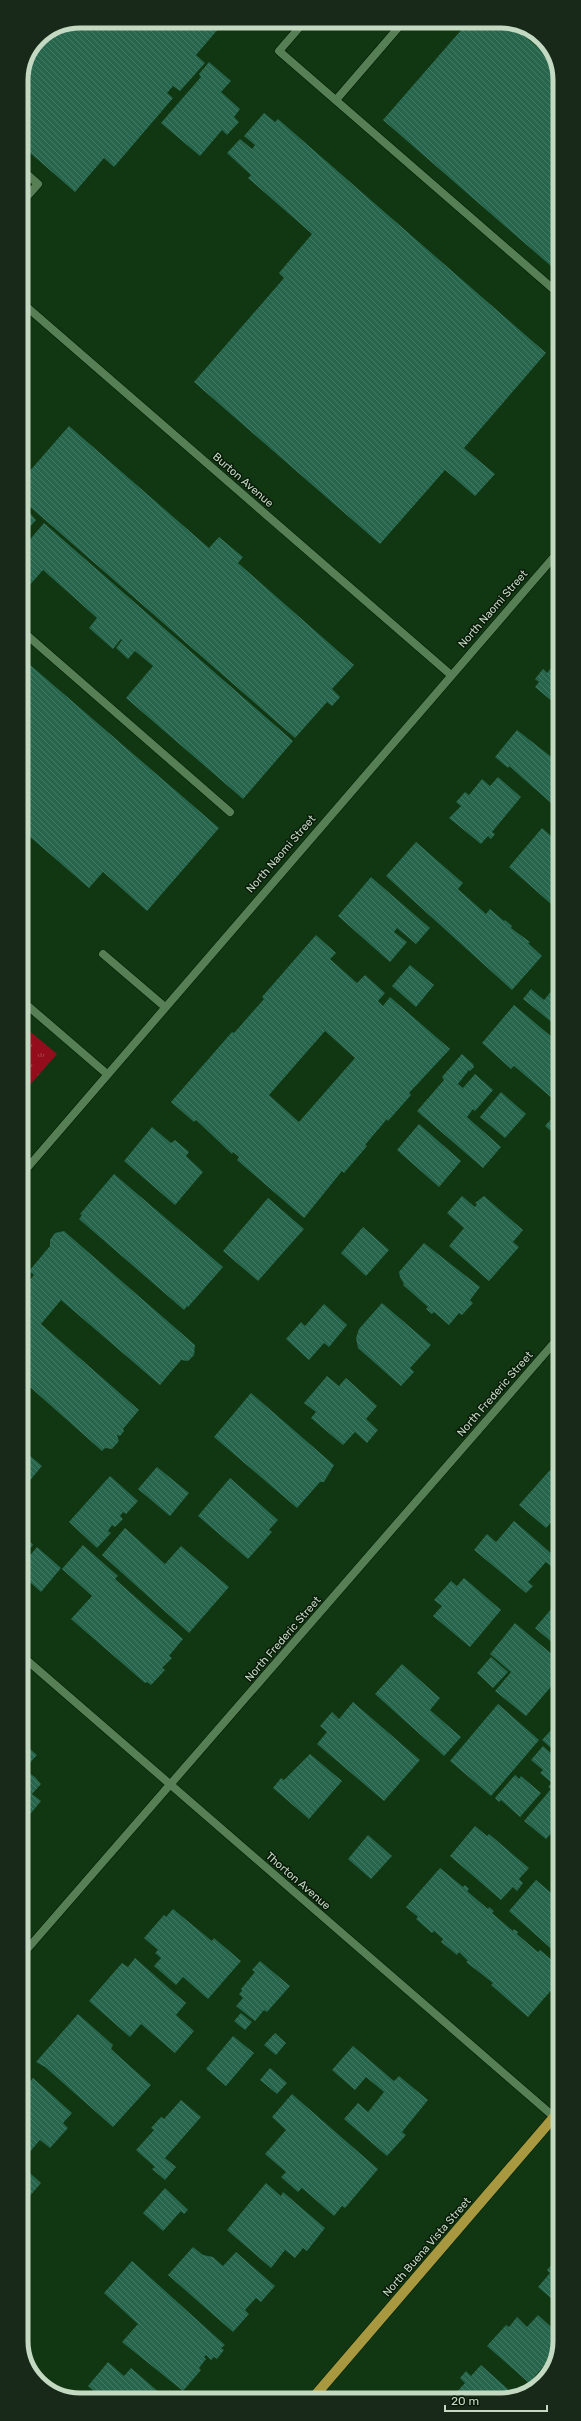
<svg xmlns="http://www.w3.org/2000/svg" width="581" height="2421" font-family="Rubik,sans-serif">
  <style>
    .park { fill: url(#park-tufts) }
    .building { fill: url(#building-back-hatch); fill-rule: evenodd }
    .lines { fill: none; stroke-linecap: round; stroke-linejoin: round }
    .service-casing { stroke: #011c02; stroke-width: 9 }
    .minor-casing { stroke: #011c02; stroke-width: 9 }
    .tertiary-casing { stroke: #011c02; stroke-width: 9 }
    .primary-casing { stroke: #011c02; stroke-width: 11 }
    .service { stroke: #577f56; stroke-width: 8 }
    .minor { stroke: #577f56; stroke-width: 8 }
    .tertiary { stroke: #577f56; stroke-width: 8 }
    .primary { stroke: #a89940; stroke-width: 10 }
    .labels { text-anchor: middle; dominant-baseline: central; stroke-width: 3; stroke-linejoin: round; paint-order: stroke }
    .street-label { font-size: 11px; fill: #c4d9c2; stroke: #0a1a0a }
    .rim { fill: none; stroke: #c4d9c2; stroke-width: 5 }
  </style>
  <defs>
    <pattern id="park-tufts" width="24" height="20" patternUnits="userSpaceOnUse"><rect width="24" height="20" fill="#940d1d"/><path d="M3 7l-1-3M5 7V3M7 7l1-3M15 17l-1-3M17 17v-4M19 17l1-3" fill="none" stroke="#a63b47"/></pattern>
    <pattern id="building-back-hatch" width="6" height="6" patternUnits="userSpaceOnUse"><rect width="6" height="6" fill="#27654c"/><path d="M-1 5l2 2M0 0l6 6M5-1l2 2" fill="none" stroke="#457a64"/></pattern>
  </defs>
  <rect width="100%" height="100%" fill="#103711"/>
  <!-- park -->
  <polygon class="park" points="21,1024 57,1054 21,1095"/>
  <!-- building -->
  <g class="building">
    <polygon points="80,21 225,21 196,55 205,63 180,91 173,86 167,93 173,98 114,167 104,158 75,192 21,145 21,80 39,38 43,40 47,35"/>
    <polygon points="469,21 507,21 556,63 559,69 559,273 383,120"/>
    <polygon points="209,62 231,81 221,92 240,109 234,117 239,122 227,135 222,130 200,156 161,123 201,77 199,74"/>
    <polygon points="264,113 275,122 278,119 546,353 464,448 495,474 475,496 445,470 380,544 194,382 284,278 279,273 312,234 248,178 251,175 227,153 240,139 252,149 255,145 244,136"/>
    <polygon points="69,426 209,548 219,537 243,557 238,563 354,665 332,689 340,697 332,706 327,702 295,738 21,499 21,481"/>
    <polygon points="23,505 36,520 29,528 21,523 21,507"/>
    <polygon points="44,523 293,741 243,799 126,698 153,666 135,651 128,659 116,648 122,640 121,639 113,649 89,628 97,618 43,570 21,595 21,550"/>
    <polygon points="21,657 219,828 147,911 103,872 89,888 21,829"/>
    <polygon points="559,659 559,707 535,687 539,682 535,679 543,669 547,673"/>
    <polygon points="517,730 559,763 559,810 509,766 508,768 495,757"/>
    <polygon points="498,777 521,797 492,832 495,834 491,839 488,836 481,844 449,818 461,806 456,802 465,792 469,795 482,779 490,786"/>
    <polygon points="542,828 559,843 559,911 509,867"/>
    <polygon points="416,842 463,883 458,889 486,914 490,909 504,921 505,920 512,926 511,928 530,942 528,943 542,956 512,990 386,876"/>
    <polygon points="371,877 430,928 416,944 397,928 394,932 407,942 390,962 338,916"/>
    <path d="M316,935L336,953L330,959L357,983L365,975L385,993L378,1001L383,1006L390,997L450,1049L409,1093L411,1095L388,1121L387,1119L365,1145L367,1146L344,1173L342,1171L304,1218L237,1160L239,1157L233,1152L232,1154L196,1120L194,1122L171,1102L232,1032L234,1033L264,999L262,997ZM325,1031L355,1058L299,1122L269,1095Z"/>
    <polygon points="410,965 434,985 416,1007 392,986"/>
    <polygon points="554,988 559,993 559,1028 523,999 531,989 544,1000"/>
    <polygon points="514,1005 559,1043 559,1104 514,1066 511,1069 482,1043"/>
    <polygon points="462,1054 473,1064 474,1067 470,1071 469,1070 454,1089 458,1084 463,1088 475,1074 493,1090 475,1111 473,1109 467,1117 501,1147 483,1168 417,1111 444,1080 442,1077"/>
    <polygon points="501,1092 526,1114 505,1138 480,1117"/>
    <polygon points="559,1110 559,1138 545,1126"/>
    <polygon points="419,1124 461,1161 439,1187 397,1150"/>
    <polygon points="152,1127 171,1143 175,1140 189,1152 186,1156 203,1172 175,1205 124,1161"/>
    <polygon points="114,1174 223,1267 188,1307 187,1306 184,1310 79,1219 82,1215 80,1214"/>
    <polygon points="462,1196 475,1207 477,1204 475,1203 484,1196 523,1230 513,1242 519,1247 489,1281 449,1246 464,1228 447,1213"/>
    <polygon points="268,1198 304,1229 258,1281 223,1251"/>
    <polygon points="363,1227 389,1250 366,1276 341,1253"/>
    <polygon points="64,1231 195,1345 194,1355 188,1361 181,1360 160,1385 61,1300 41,1324 139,1410 123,1429 124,1431 120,1436 117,1435 119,1441 112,1449 105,1448 102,1451 22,1380 22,1289 34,1275 29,1271 50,1246 50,1240 55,1233"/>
    <polygon points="424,1243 480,1287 470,1300 473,1303 462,1315 459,1313 449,1325 434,1312 432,1314 426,1309 428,1307 403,1285 404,1284 400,1277 399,1272"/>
    <polygon points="382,1303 431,1345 410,1368 414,1372 401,1386 358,1348 356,1338 359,1329"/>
    <polygon points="324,1304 347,1325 329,1347 324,1343 309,1360 286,1339 301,1322 305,1326"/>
    <polygon points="327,1376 339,1386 346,1378 377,1406 366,1419 378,1430 367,1443 355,1432 343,1445 311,1418 316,1412 304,1403"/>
    <polygon points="251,1393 334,1465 324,1482 320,1482 297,1508 214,1437"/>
    <polygon points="22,1409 30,1416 22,1425"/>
    <polygon points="22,1449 42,1466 22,1490"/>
    <polygon points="157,1467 189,1493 170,1516 138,1489"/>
    <polygon points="550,1470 557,1476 560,1472 560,1513 546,1528 519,1505"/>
    <polygon points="110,1476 138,1501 126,1514 123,1512 120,1516 123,1519 115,1527 112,1525 108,1531 111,1533 97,1548 69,1522"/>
    <polygon points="230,1478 278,1520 269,1530 272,1532 248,1559 198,1516"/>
    <polygon points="514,1521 552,1554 555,1551 560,1555 560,1574 546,1562 528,1582 533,1586 526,1593 474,1550 487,1534 496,1542"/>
    <polygon points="125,1528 165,1564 181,1546 229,1587 189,1633 102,1555"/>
    <polygon points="22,1534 33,1545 22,1558"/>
    <polygon points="83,1545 118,1576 115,1579 183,1639 169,1656 172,1658 162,1668 165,1670 151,1685 147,1682 145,1683 71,1619 92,1596 62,1569"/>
    <polygon points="37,1547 61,1568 41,1592 22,1575 22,1565"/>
    <polygon points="464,1578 501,1610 470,1647 433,1616 442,1606 434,1600 451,1581 457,1586"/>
    <polygon points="553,1607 560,1613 560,1649 535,1628"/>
    <polygon points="515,1623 560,1661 560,1676 526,1716 495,1691 511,1672 490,1654"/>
    <polygon points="491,1657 508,1672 493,1688 477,1673"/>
    <polygon points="402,1664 440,1698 430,1710 461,1737 444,1756 375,1694"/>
    <polygon points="353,1702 420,1760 384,1801 317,1744 327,1732 320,1726 332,1712 339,1719"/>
    <polygon points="498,1704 539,1740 491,1796 450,1761"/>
    <polygon points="560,1726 560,1754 559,1755 542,1740 553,1728 556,1730"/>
    <polygon points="22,1742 37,1755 29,1764 25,1761 22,1766"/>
    <polygon points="543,1746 560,1761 560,1831 556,1828 546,1839 524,1821 551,1789 548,1787 552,1783 540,1773 543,1770 531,1760"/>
    <polygon points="310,1754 342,1781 309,1819 273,1788 281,1778 284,1780"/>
    <polygon points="22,1768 35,1777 41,1784 32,1794 41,1801 22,1824"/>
    <polygon points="515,1775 519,1779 521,1776 541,1793 520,1817 501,1800 499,1802 495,1798"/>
    <polygon points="475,1826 487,1836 489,1834 529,1868 519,1879 523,1883 517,1891 513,1887 501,1900 450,1856"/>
    <polygon points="368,1835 392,1856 371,1879 348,1859"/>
    <polygon points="440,1868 463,1887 465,1885 469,1889 467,1891 488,1909 489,1907 494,1911 492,1913 513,1931 514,1929 518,1932 517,1934 538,1952 540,1950 560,1967 560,1980 528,2017 491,1985 493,1983 466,1962 468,1961 459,1952 457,1955 441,1942 443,1939 434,1931 432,1933 416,1919 418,1917 406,1907"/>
    <polygon points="536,1880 555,1896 560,1891 560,1953 557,1954 509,1911"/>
    <polygon points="173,1909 212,1941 214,1938 241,1961 208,1999 183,1977 176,1985 154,1966 161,1958 155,1953 158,1950 144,1938 164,1915 166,1917"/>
    <polygon points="135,1958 186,2003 176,2015 194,2031 175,2053 141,2024 130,2037 89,2001 122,1963 128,1967"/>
    <polygon points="260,1961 290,1986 267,2012 264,2010 255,2021 236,2006 243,1998 239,1994 242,1991 241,1989 255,1972 252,1970"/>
    <polygon points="241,2013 252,2022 245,2030 234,2021"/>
    <polygon points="78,2014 113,2045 111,2049 151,2085 113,2127 45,2067 36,2062"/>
    <polygon points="275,2033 286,2043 276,2055 264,2045"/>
    <polygon points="233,2036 254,2053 226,2086 206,2069"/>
    <polygon points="353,2046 394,2081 399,2076 428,2100 402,2132 406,2135 387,2156 344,2119 358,2103 368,2112 384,2092 366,2077 355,2090 332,2070"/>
    <polygon points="270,2068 287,2083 277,2094 260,2080"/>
    <polygon points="33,2078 72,2113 63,2123 68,2128 50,2148 40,2140 28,2154 22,2149 22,2090"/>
    <polygon points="292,2094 378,2169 345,2208 342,2206 334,2216 302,2188 298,2192 281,2177 286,2172 265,2154 286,2130 272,2117"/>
    <polygon points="181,2100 201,2117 165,2158 176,2167 165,2180 152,2169 155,2167 136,2150 154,2130 151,2128 161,2117 164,2119"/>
    <polygon points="22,2166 41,2183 22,2205"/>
    <polygon points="266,2183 281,2196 283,2192 325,2228 307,2251 303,2248 295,2258 285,2250 271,2268 227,2230"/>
    <polygon points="165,2188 188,2210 184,2214 181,2211 163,2231 143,2213"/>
    <polygon points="193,2247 203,2255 213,2257 223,2266 236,2252 275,2286 261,2302 256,2298 245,2310 249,2314 233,2332 168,2275"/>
    <polygon points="560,2256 560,2306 538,2287 550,2273 547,2270"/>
    <polygon points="132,2261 225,2345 221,2348 224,2350 217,2359 214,2357 211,2360 206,2355 204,2357 206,2359 199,2368 201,2370 183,2391 122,2342 138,2324 104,2293"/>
    <polygon points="538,2315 560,2335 560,2337 551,2348 555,2353 529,2383 487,2346 506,2325 509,2327 517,2317 527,2327"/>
    <polygon points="108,2362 124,2376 131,2368 168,2400 104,2400 88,2386"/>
    <polygon points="481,2365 509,2390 506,2393 512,2399 442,2399 449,2391 454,2395 465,2383 460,2378 466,2371 471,2376"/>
  </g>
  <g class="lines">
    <!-- service casing -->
    <g class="service-casing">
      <g id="service">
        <polyline points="305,21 279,51 559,294"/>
        <polyline points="336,100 404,21"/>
        <polyline points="21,169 38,184 21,203"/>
        <polyline points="21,630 230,812"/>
        <polyline points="103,954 165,1007"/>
        <polyline points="21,1000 107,1074"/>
      </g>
    </g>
    <!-- minor casing -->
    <g class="minor-casing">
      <g id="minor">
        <polyline points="21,302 451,675"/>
        <polyline points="22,1174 559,551"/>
        <polyline points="22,1955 560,1336"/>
      </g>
    </g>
    <!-- tertiary casing -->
    <g class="tertiary-casing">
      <polyline id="tertiary" points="22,1656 560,2122"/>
    </g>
    <!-- primary casing -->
    <g class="primary-casing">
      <polyline id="primary" points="312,2399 560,2110"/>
    </g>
    <!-- service -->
    <use href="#service" class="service"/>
    <!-- minor -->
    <use href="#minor" class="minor"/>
    <!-- tertiary -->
    <use href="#tertiary" class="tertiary"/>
    <!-- primary -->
    <use href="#primary" class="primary"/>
  </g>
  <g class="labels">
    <!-- street labels -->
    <g class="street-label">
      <text transform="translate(243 480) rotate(41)">Burton Avenue</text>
      <text transform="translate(493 609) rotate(-49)">North Naomi Street</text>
      <text transform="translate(281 854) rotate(-49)">North Naomi Street</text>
      <text transform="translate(495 1394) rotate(-49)">North Frederic Street</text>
      <text transform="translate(283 1639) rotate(-49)">North Frederic Street</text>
      <text transform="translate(298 1881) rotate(41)">Thorton Avenue</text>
      <text transform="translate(427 2247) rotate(-49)">North Buena Vista Street</text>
    </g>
  </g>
  <!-- crop -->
  <path d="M0 0H581V2421H0ZM80 28H501A52 52 0 0 1 553 80V2341A52 52 0 0 1 501 2393H80A52 52 0 0 1 28 2341V80A52 52 0 0 1 80 28Z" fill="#192919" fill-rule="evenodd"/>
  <path class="rim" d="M80 28H501A52 52 0 0 1 553 80V2341A52 52 0 0 1 501 2393H80A52 52 0 0 1 28 2341V80A52 52 0 0 1 80 28Z"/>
  <!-- scale -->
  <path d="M445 2405v6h102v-6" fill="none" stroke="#c4d9c2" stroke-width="2"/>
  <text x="451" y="2405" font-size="12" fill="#c4d9c2" stroke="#0a1a0a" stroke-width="3" paint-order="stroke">20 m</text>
</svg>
